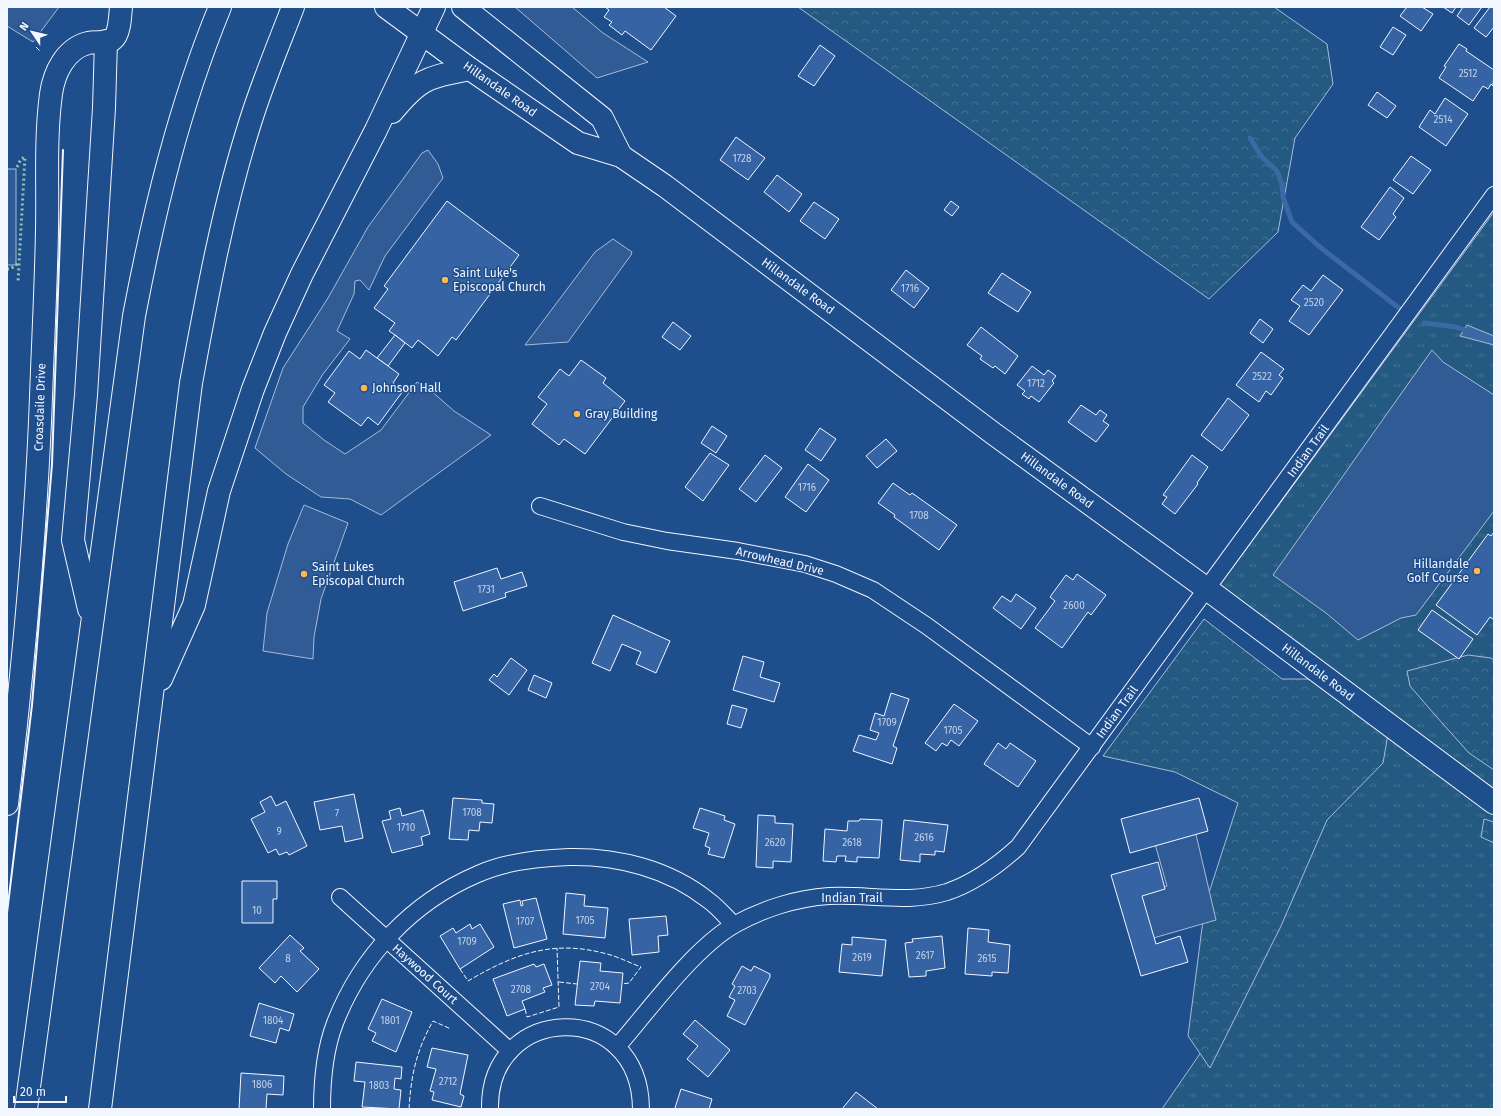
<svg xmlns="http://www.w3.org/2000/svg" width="1501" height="1116" font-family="'Fira Sans',sans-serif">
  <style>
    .grass { fill: url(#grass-tufts); stroke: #a8bbd7 }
    .forest { fill: url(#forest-crowns); stroke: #a8bbd7 }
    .parking { fill: #305b95; stroke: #a8bbd7 }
    .water { fill: #3b69a3; stroke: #a8bbd7 }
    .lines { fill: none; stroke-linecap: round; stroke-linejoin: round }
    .stream { stroke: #3b69a3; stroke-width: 5 }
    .building { fill: #3563a3; stroke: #f2f6ff }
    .street-casing { stroke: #f2f6ff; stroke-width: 18 }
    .secondary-casing { stroke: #f2f6ff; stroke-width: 24 }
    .highway-casing { stroke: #f2f6ff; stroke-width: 24 }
    .street { stroke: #1f4e8c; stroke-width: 16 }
    .secondary { stroke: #1f4e8c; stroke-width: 22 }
    .highway { stroke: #1f4e8c; stroke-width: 22 }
    .hedge { stroke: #97c8a6; stroke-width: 3; stroke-dasharray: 2 3; stroke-linecap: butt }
    .fence { stroke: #f2f6ff; stroke-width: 1; stroke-dasharray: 5 2; stroke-linecap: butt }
    .wall { stroke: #f2f6ff; stroke-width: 2 }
    .poi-dot { fill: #ffb74d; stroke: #1f4e8c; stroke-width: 1.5 }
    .labels { text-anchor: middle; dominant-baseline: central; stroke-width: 3; stroke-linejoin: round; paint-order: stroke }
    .number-label { font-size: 10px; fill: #c3d1e8 }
    .street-label { font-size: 12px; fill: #f2f6ff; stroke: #1f4e8c }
    .poi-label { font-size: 12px; fill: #f2f6ff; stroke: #1f4e8c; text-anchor: start }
  </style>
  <defs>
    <pattern id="grass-tufts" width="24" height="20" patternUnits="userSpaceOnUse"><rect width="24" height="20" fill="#245a82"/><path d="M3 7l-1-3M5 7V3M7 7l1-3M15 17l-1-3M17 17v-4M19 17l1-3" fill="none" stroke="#447295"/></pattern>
    <pattern id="forest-crowns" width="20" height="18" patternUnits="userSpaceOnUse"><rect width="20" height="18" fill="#245a82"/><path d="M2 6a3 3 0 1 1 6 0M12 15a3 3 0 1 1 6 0" fill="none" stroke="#447295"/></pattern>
  </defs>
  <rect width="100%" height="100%" fill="#1f4e8c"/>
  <!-- grass -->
  <polygon class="grass" points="1494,212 1494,1109 1162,1109 1228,1013 1275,910 1385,711 1217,589"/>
  <!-- forest -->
  <g class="forest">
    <polygon points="798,7 1274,7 1327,44 1333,84 1295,138 1278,232 1209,299"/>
    <polygon points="1204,619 1282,679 1322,679 1388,734 1383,763 1327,820 1281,926 1210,1068 1188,1036 1205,905 1238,803 1175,772 1103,756"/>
    <polygon points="1468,655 1491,658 1494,660 1494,770 1469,753 1435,715 1410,686 1407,671"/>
    <polygon points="1484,819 1494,822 1494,843 1481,837"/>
  </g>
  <!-- parking -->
  <g class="parking">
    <polygon points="7,7 59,7 33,42 7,26"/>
    <polygon points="515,7 572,7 603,33 648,62 597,78"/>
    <polygon points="428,150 438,164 443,178 385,256 369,290 360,280 355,281 354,294 337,331 350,339 323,374 303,407 303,423 324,440 345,454 381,430 417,382 429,389 454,411 491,435 381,515 350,499 321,497 286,474 255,448 283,368 328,298 368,227 422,153"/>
    <rect x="7" y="169" width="9" height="96"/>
    <polygon points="613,239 632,252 631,255 568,342 525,345 595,252"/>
    <polygon points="1432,350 1443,362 1494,395 1494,511 1416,615 1401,618 1358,640 1326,613 1273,575"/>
    <polygon points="304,505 348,523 321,599 314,637 313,659 263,651 267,613 288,544"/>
    <polygon points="1195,830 1216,920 1150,939 1138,896 1167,886 1155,844"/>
  </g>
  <!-- water -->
  <polygon class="water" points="1467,325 1494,336 1494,345 1460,336"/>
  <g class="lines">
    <!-- stream -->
    <g class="stream">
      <polyline points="1250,138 1261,156 1277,171 1282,184 1283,197 1292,222 1321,248 1399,308"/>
      <polyline points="1424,323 1456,327 1470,332"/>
    </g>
  </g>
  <!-- building -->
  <g class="building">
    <polygon points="605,7 664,7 676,16 651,50 625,31 622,35 609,25 612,22 604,17 609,10"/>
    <polygon points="1407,7 1422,7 1433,14 1421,31 1400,16"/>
    <polygon points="1443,7 1456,7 1452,13"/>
    <polygon points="1463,7 1482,7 1469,25 1457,16"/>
    <polygon points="1490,7 1494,7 1494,27 1486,37 1474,28"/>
    <polygon points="1393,27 1406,35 1393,55 1380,47"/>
    <polygon points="1459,44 1467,49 1466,51 1494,70 1493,86 1491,84 1488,89 1483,86 1473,101 1439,78 1446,67 1444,66"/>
    <polygon points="820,45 835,56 814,86 798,76"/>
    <polygon points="1377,92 1396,106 1387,118 1368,105"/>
    <polygon points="1445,98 1468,114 1446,146 1419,127 1430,110 1435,114"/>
    <polygon points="736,137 765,158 748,180 720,160"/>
    <polygon points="1411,156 1431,170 1413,194 1393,180"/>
    <polygon points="777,175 802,194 789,212 764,192"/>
    <polygon points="1390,187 1404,198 1393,214 1396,217 1379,240 1361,227"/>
    <polygon points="447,201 519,255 456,340 452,337 438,356 418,340 412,348 395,335 389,331 395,323 374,308 388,289 384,286"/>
    <polygon points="951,201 959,207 952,216 944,210"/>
    <polygon points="814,202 839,219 825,239 800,221"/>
    <polygon points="906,270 929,288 914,308 891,290"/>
    <polygon points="1002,273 1031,292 1018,312 988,293"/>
    <polygon points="1323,275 1343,290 1309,335 1289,321 1300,306 1291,300 1303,285 1311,291"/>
    <polygon points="1260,319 1273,329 1263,343 1250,333"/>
    <polygon points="673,322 691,336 680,350 662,337"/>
    <polygon points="981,327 1018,356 1005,374 995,366 993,368 980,359 982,356 967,345"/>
    <polygon points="395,335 405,343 388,366 377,358"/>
    <polygon points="366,350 399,374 393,383 403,391 378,425 368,417 361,426 328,402 335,393 324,385 349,351 360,359"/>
    <polygon points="1261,352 1284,369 1279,375 1283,378 1271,395 1266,391 1259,402 1236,385"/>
    <polygon points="581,360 606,378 603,383 625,401 585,454 564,439 559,445 532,424 547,404 538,397 560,369 569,376"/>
    <polygon points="1032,366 1044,375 1048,370 1056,376 1052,381 1054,383 1039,402 1031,396 1029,399 1022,394 1025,391 1017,385"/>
    <polygon points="1228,398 1249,415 1222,451 1201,435"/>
    <polygon points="1081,405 1096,415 1100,410 1107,415 1103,421 1109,425 1096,442 1068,422"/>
    <polygon points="712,426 727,436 716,453 701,443"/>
    <polygon points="820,428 836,439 821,461 805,450"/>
    <polygon points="886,439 897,451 877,468 866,456"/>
    <polygon points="710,453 729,465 703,501 685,487"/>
    <polygon points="765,455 782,468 756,502 739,489"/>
    <polygon points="1192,455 1208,467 1197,483 1198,484 1175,514 1162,504 1167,497 1163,495"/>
    <polygon points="808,464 829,480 806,512 785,497"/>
    <polygon points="893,483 910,495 912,493 957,525 939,550 894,517 895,515 878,503"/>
    <polygon points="1494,532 1494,618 1493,619 1490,617 1477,635 1436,605 1488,534 1491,536"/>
    <polygon points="497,568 501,579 522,572 527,586 505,593 506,597 463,611 454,582"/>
    <polygon points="1077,574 1106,595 1091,615 1088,612 1062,648 1035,628 1055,601 1050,597 1066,575 1073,580"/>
    <polygon points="1016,594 1036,608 1021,629 993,608 1002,596 1011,602"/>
    <polygon points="1432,610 1473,639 1459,659 1418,630"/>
    <polygon points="613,615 670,641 656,673 636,664 641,652 622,644 610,671 592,663"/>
    <polygon points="743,656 764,662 760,677 780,683 774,702 733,690"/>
    <polygon points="511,658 527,670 509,695 489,680 494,674 497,677"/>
    <polygon points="534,675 552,683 546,698 528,690"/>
    <polygon points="891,693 909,699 893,746 897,748 892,764 853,751 859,735 876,740 879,733 870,730 875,713 884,716"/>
    <polygon points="954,704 978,721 959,746 951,740 947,746 942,743 936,751 925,743"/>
    <polygon points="732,705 747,709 741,728 727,724"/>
    <polygon points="998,743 1006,749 1010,743 1036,761 1018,787 984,764"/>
    <polygon points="354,794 363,838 345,842 342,826 320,830 314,802"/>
    <polygon points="271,796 276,806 286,801 307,846 289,855 287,852 279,855 276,849 268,853 251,819 265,812 260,802"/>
    <polygon points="453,798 482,800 482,803 494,804 492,823 480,822 479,831 469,830 468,840 449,839"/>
    <polygon points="1199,798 1208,831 1130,853 1121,819"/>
    <polygon points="400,808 402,816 423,810 430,834 421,837 423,845 392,853 382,821 391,819 389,811"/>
    <polygon points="700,808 725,816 724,820 735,824 724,858 708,854 710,848 705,846 709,833 693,828"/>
    <polygon points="758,815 775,816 775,823 793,824 791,862 773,861 773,868 756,867"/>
    <polygon points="860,819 882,820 879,858 857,857 857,862 845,861 846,856 837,856 836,862 823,861 825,829 847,831 848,821 859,821"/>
    <polygon points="904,820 948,825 944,852 935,851 935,855 920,854 920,862 900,860"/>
    <polygon points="1158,862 1165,889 1142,896 1156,944 1180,936 1188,962 1141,976 1111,875"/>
    <polygon points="242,881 277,881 277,899 273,899 273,923 242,923"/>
    <polygon points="566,893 585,895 584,906 608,908 605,938 563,934"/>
    <polygon points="536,898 547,939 514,948 503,904 520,900 521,906 523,905 522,901"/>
    <polygon points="666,916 668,935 658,936 659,952 632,955 629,919"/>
    <polygon points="470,924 472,929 480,924 494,947 460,969 440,936 453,928 456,933"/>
    <polygon points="968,928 989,930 988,942 1010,945 1008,973 992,972 992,976 965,974"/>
    <polygon points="290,935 304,948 300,951 319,969 297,992 281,976 275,983 259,968"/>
    <polygon points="942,936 945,968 926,971 926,976 909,977 905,943 913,942 912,939"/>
    <polygon points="852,937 886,940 882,976 839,972 842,944 852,945"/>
    <polygon points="580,961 601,963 600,971 623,973 620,1003 595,1001 594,1006 575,1005"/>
    <polygon points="534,964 536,967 544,964 552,985 543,988 545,992 522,1001 525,1009 507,1016 493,979"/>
    <polygon points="742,966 751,971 754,966 770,974 770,977 745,1025 727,1016 735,1000 729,997 735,986 732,984"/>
    <polygon points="382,999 412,1012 396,1052 372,1041 376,1033 368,1029"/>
    <polygon points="259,1003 294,1014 289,1031 280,1028 276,1043 250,1036"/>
    <polygon points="695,1020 730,1050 708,1077 687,1059 698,1046 683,1034"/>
    <polygon points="432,1048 468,1055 460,1094 464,1096 461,1107 432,1100 434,1092 430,1091 436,1069 427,1067"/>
    <polygon points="356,1062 402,1067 401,1079 395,1078 394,1089 401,1090 399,1109 362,1107 365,1082 354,1081"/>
    <polygon points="241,1073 284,1076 283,1095 267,1094 266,1109 239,1109"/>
    <polygon points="681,1089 712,1099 709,1109 677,1109 675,1108"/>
    <polygon points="856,1092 878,1109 842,1109"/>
  </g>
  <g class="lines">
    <!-- street casing -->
    <g class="street-casing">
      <g id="street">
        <polyline points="540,506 623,532 667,541 738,551 805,564 836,574 873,590 927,626 1092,747"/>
        <polyline points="340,897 510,1051"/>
        <path d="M617,1047C649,1010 693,949 734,925C762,909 797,898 829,896C869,894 908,904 947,892C974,883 997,866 1018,847L1494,195"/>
        <path d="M322,1109C322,1081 325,1049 335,1023C361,956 412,902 478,874C504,862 541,858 569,857C618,856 669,869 708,900C718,907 726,917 734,925"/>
        <path d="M490,1109C488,1003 640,997 641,1109"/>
      </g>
    </g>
    <!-- secondary casing -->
    <g class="secondary-casing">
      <g id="secondary">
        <polyline points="386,7 470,69 578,143 621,156 665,186 994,434 1207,589 1494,803"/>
        <polyline points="463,7 602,118 621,156"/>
        <path d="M7,804C23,669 36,533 41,397C43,341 46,285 47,229C48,184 45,139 51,94C54,73 65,49 88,43C95,41 108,44 113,39C120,33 120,16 121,7"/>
      </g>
    </g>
    <!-- highway casing -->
    <g class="highway-casing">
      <g id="highway">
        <path d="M392,112C421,77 427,78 470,69"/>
        <polyline points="89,609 73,540 86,395 104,108 106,41"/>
        <polyline points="161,679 194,605 219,491 253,389 275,333 302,274 376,130 434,7"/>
        <path d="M26,1109L134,316C154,211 179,107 220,7"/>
        <path d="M100,1109L191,383C207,296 223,208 250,123C262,84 278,46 293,7"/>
      </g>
    </g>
    <!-- street -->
    <use href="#street" class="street"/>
    <!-- secondary -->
    <use href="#secondary" class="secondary"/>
    <!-- highway -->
    <use href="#highway" class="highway"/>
    <!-- hedge -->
    <g class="hedge">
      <polyline points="17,167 21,159 25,157 18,282"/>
      <polyline points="7,269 10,269 19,263"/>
    </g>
    <!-- fence -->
    <g class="fence">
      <polyline points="36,47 40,51"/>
      <path d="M460,969L468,981C514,954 553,939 607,954C619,957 630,963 641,967L629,983L622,984"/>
      <polyline points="559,982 577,984"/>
      <polyline points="525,1009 527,1017 559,1007 557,948"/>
      <path d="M409,1109C411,1076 416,1051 433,1021L451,1029"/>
    </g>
    <!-- wall -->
    <polyline class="wall" points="7,913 32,705 52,464 63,150"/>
  </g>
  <!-- markers -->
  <g class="poi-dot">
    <circle cx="445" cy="280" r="4"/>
    <circle cx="364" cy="388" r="4"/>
    <circle cx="577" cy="414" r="4"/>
    <circle cx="1477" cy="571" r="4"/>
    <circle cx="304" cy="574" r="4"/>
  </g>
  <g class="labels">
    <!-- number labels -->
    <g class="number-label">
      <text x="1468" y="74">2512</text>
      <text x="1443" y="120">2514</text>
      <text x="742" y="159">1728</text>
      <text x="910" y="289">1716</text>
      <text x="1314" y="303">2520</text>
      <text x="1262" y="377">2522</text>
      <text x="1036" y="384">1712</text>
      <text x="807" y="488">1716</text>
      <text x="919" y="516">1708</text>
      <text x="486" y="590">1731</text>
      <text x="1074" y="606">2600</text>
      <text x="887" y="723">1709</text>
      <text x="953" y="731">1705</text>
      <text x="472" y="813">1708</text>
      <text x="337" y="814">7</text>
      <text x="406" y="828">1710</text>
      <text x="279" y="832">9</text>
      <text x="924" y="838">2616</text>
      <text x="775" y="843">2620</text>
      <text x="852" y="843">2618</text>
      <text x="257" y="911">10</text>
      <text x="585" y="921">1705</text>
      <text x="525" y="922">1707</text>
      <text x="467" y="942">1709</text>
      <text x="925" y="956">2617</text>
      <text x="862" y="958">2619</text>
      <text x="288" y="959">8</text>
      <text x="987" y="959">2615</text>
      <text x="600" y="987">2704</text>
      <text x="521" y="990">2708</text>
      <text x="747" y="991">2703</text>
      <text x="273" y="1021">1804</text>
      <text x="390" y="1021">1801</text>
      <text x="448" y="1082">2712</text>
      <text x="262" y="1085">1806</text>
      <text x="379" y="1086">1803</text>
    </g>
    <!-- street labels -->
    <g class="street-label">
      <text transform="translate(500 89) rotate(35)">Hillandale Road</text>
      <text transform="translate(798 286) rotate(36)">Hillandale Road</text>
      <text transform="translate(40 407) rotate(-88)">Croasdaile Drive</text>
      <text transform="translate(1308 451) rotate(-54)">Indian Trail</text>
      <text transform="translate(1057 480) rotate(36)">Hillandale Road</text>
      <text transform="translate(780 561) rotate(13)">Arrowhead Drive</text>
      <text transform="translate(1318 672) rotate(37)">Hillandale Road</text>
      <text transform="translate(1117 712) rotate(-54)">Indian Trail</text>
      <text x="852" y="898">Indian Trail</text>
      <text transform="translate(425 974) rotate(42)">Haywood Court</text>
    </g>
    <!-- poi labels -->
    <g class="poi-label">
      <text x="453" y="273">Saint Luke's<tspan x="453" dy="14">Episcopal Church</tspan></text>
      <text x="372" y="388">Johnson Hall</text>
      <text x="585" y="414">Gray Building</text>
      <text x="1469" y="564" text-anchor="end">Hillandale<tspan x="1469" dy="14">Golf Course</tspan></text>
      <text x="312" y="567">Saint Lukes<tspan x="312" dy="14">Episcopal Church</tspan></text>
    </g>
  </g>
  <!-- border -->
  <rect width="1501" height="1116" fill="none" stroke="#f2f6ff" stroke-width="16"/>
  <!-- north arrow -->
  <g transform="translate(32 32) rotate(305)" stroke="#1f4e8c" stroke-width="3" paint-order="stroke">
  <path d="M0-3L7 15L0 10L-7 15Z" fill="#f2f6ff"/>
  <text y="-6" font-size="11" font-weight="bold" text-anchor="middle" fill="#f2f6ff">N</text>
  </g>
  <!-- scale -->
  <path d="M14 1096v6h52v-6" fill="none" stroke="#f2f6ff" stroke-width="2"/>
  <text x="20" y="1096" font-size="12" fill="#f2f6ff" stroke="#1f4e8c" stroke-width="3" paint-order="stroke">20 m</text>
</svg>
